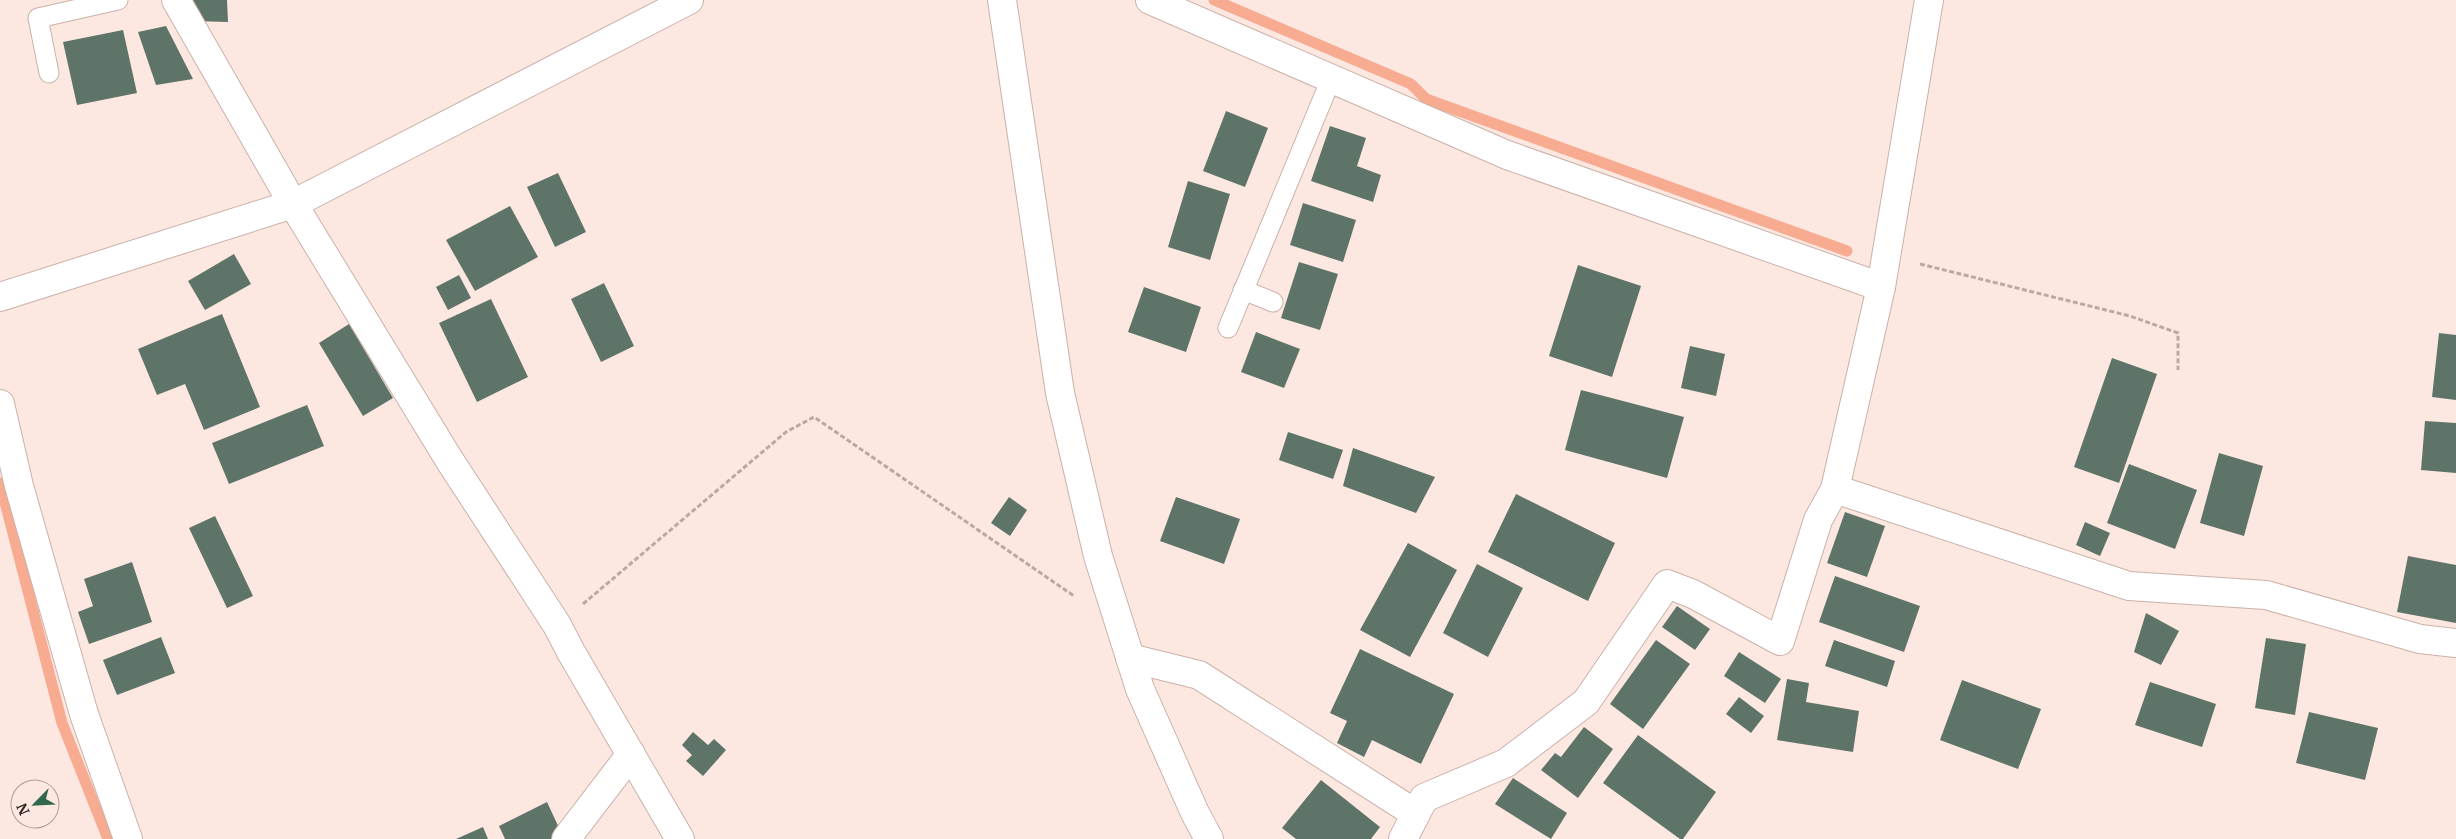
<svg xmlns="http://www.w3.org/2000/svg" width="2456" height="839" font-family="Merriweather,serif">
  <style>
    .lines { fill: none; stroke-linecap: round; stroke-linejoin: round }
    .stream { stroke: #f7ab91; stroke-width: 11 }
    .building { fill: #5e7468 }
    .service-casing { stroke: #cab1a9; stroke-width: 21 }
    .minor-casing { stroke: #cab1a9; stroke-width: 30 }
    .tertiary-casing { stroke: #cab1a9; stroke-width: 30 }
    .path { stroke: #baa9a3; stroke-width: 3; stroke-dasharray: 5 2.5; stroke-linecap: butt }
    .service { stroke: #fff; stroke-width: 19 }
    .minor { stroke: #fff; stroke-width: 28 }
    .tertiary { stroke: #fff; stroke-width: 28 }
  </style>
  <rect width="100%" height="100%" fill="#fde8e1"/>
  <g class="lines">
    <!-- stream -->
    <g class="stream">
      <polyline points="1214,0 1411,84 1426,99 1847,251"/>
      <polyline points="0,483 62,723 108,839"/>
    </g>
  </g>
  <!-- building -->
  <g class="building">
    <polygon points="191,0 227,0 228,22 193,21"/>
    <polygon points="166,26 193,79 156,85 138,32"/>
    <polygon points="123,30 137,93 77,105 63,42"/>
    <polygon points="1226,111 1268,128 1245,187 1203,171"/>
    <polygon points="1330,126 1366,138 1357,166 1381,175 1373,202 1311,181"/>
    <polygon points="558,173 586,232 555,247 527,187"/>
    <polygon points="1188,181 1230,194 1210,260 1168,247"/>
    <polygon points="1303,203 1356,220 1343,262 1290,245"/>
    <polygon points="510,206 538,257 475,291 446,240"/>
    <polygon points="234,254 251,284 205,310 188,281"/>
    <polygon points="1299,262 1338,274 1320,330 1281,318"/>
    <polygon points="1578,265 1641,286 1612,377 1549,356"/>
    <polygon points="459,275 471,298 448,310 436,287"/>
    <polygon points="604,283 634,346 601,362 571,299"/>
    <polygon points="1144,287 1201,307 1186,352 1128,332"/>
    <polygon points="491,299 528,377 477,402 439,323"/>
    <polygon points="222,314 260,407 204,430 185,384 157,395 138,349"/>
    <polygon points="349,324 393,398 363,416 319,343"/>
    <polygon points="1256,332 1300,349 1284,388 1241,372"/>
    <polygon points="2439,333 2456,335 2456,400 2432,397"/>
    <polygon points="1690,346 1725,354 1716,396 1681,388"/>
    <polygon points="2112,358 2157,374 2119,483 2074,467"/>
    <polygon points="1581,390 1684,417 1667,478 1565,450"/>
    <polygon points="307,405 324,446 229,484 212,443"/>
    <polygon points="2425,421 2456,423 2456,473 2421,470"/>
    <polygon points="1288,432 1343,450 1333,479 1279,460"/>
    <polygon points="1353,448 1435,477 1416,513 1343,486"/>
    <polygon points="2219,453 2263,466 2244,536 2200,523"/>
    <polygon points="2129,464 2197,490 2175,549 2107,523"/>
    <polygon points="1516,494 1615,543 1588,601 1488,552"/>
    <polygon points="1009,497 1027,510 1010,536 991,523"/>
    <polygon points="1176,497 1240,519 1224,564 1160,541"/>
    <polygon points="1845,512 1885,526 1867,577 1827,563"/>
    <polygon points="215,516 253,596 227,608 189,528"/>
    <polygon points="2085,522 2110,533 2100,556 2076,545"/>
    <polygon points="1408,543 1457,570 1410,657 1360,630"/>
    <polygon points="2408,556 2456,565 2456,623 2397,612"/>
    <polygon points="132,562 152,622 89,644 78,612 93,606 84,579"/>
    <polygon points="1477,564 1523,588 1488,657 1443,633"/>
    <polygon points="1835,576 1920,606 1904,652 1819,622"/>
    <polygon points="1677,606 1710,629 1695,650 1662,627"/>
    <polygon points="2146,613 2179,631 2161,665 2134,652"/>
    <polygon points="161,637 175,673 117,695 103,660"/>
    <polygon points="2266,638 2306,644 2295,715 2255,708"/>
    <polygon points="1656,640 1690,664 1643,729 1610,704"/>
    <polygon points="1834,640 1895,661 1887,687 1825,666"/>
    <polygon points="1360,649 1454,694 1421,764 1372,740 1364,757 1337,743 1347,721 1330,713"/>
    <polygon points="1739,652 1781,679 1765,703 1724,676"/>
    <polygon points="1787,679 1809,683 1806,702 1859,711 1853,752 1777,740"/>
    <polygon points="1962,680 2041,709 2018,769 1940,740"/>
    <polygon points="2150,682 2216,704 2202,747 2135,725"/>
    <polygon points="1739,697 1764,716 1751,733 1726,714"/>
    <polygon points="2309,712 2378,728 2365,780 2296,763"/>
    <polygon points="1584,727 1613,749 1578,798 1541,770 1555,753 1561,757"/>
    <polygon points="693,732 708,745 714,739 726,750 703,776 686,761 692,755 682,745"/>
    <polygon points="1638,735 1716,792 1683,839 1680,839 1603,783"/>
    <polygon points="1513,778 1567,813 1551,839 1495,804"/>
    <polygon points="1321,780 1380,827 1371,839 1296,839 1282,828"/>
    <polygon points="547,802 560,830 551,839 505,839 499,826"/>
    <polygon points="483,827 488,839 456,839"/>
  </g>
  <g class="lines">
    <!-- service casing -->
    <g class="service-casing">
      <g id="service">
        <polyline points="49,73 38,18 118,0"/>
        <polyline points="1243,290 1273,302"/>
        <polyline points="1228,328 1331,79"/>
      </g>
    </g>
    <!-- minor casing -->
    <g class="minor-casing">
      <g id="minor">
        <polyline points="176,0 293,204 450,461 557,625 571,652 680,839"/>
        <polyline points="1150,0 1507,155 1881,287"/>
        <polyline points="0,297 293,204 689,0"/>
        <polyline points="0,404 19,486 84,714 128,839"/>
        <polyline points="1835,489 2129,586 2266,595 2420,639 2456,643"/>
        <polyline points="1130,658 1199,675 1416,814"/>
        <polyline points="566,839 631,754"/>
        <polyline points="1403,839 1424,798 1506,763 1586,702 1667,584 1693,594 1780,641 1818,520 1835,489 1881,287 1929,0"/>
      </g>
    </g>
    <!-- tertiary casing -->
    <g class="tertiary-casing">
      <polyline id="tertiary" points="1002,0 1060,393 1098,556 1140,689 1195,813 1209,839"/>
    </g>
    <!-- path -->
    <g class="path">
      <polyline points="1920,264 2130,316 2178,333 2178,370"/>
      <polyline points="583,604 786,432 814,417 1074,596"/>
    </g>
    <!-- service -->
    <use href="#service" class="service"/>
    <!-- minor -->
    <use href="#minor" class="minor"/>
    <!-- tertiary -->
    <use href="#tertiary" class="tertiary"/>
  </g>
  <!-- north arrow -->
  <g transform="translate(35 804) rotate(246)"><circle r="24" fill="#fde8e1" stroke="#ab9b95"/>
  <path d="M0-4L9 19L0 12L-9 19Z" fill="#31684e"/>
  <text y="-8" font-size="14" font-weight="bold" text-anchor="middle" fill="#312724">N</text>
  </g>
</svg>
